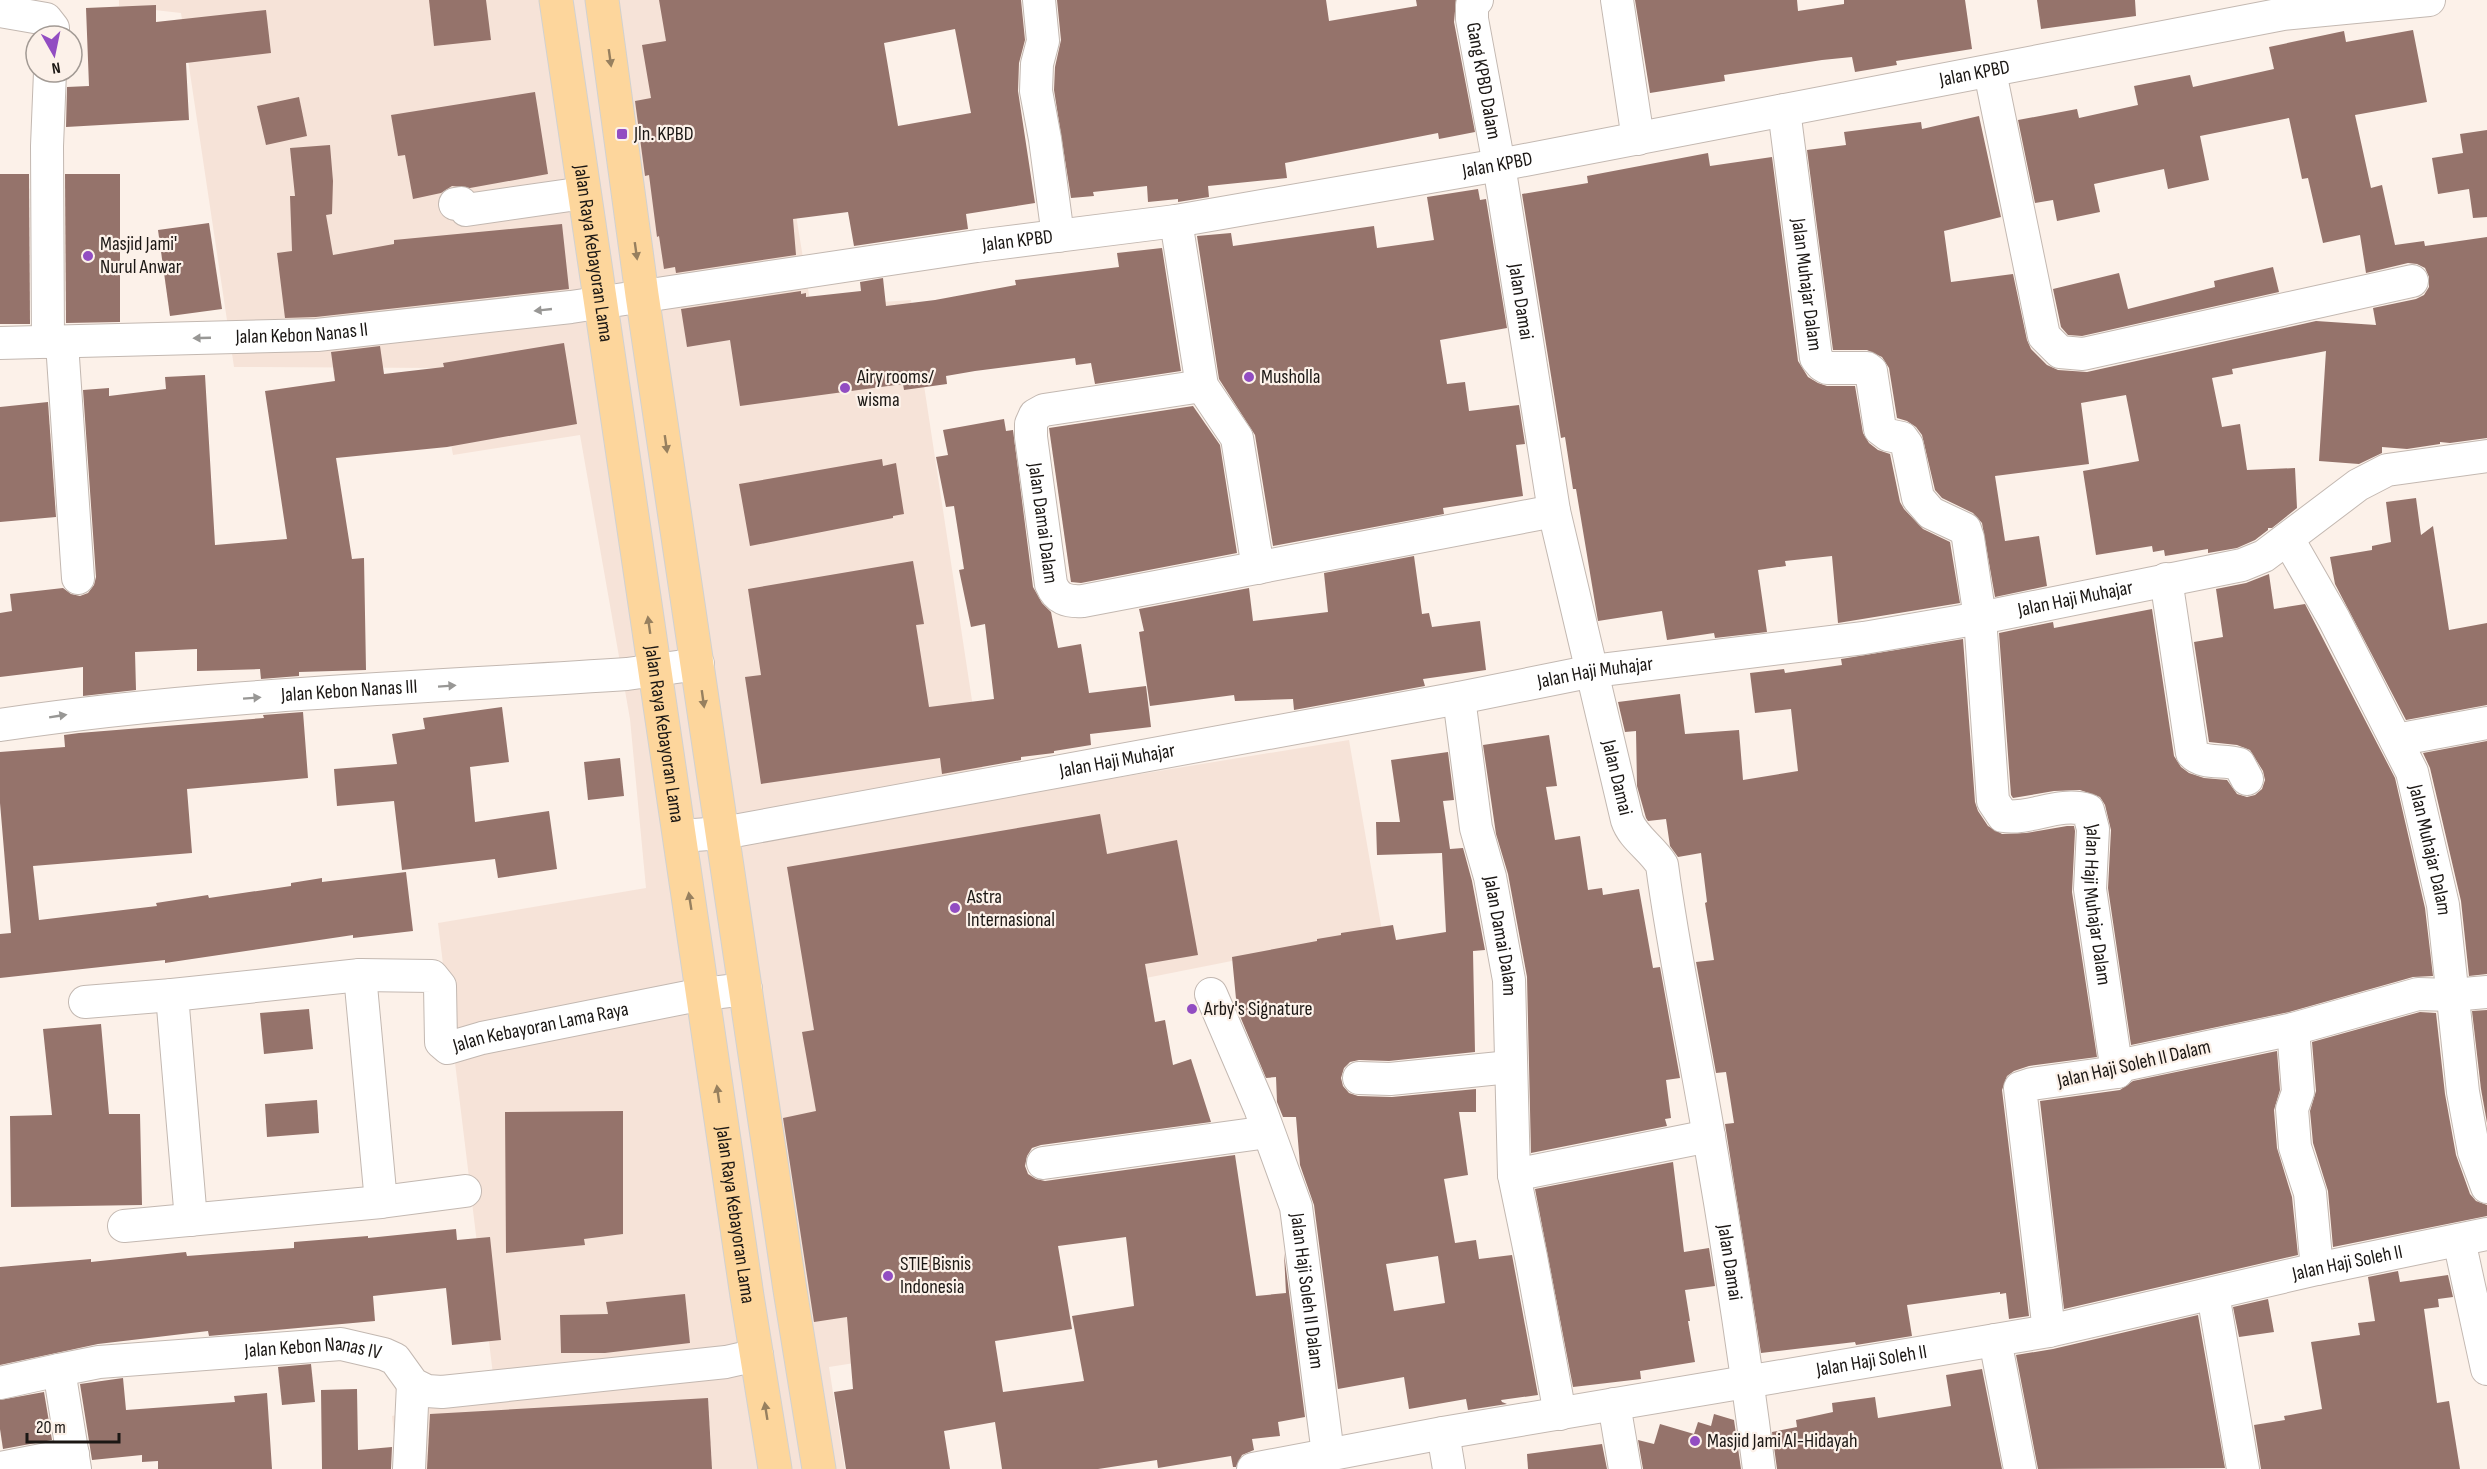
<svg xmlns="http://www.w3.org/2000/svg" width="2487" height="1469" font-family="'Sofia Sans Condensed',sans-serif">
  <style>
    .built { fill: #f6e3d8 }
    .building { fill: #95736b; fill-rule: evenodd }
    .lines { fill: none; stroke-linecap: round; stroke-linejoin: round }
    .street-casing { stroke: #c3b8b1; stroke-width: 34 }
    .primary-casing { stroke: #d1d1d0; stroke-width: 35 }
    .street { stroke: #fff; stroke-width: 32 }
    .primary { stroke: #fdd69c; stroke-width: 33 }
    .oneway { fill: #97805f }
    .oneway2 { fill: #989795 }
    .poi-dot { fill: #924dc2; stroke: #fcf1e9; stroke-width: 2 }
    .labels { text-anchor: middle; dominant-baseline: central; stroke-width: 4.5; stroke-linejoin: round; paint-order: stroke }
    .street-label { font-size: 20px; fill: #1b1714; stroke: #fcf1e9 }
    .poi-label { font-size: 20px; fill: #1b1714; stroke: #fcf1e9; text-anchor: start }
  </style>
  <rect width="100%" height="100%" fill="#fcf1e9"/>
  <!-- built -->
  <polygon class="built" points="119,0 761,0 811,307 911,300 987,799 1349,740 1382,931 950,1017 1000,1340 829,1367 845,1469 398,1469 392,1416 495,1391 438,923 646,888 630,719 580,435 453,455 437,368 234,367 181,13 119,6"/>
  <!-- building -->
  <g class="building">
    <polygon points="429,0 486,0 491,40 434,46"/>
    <path d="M659,0H1021L1025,40L1019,63L1018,91L1035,203L966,214L968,229L854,246L848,212L793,219L796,255L676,273L675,267L664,269L659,236L657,237L649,175L645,176L635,101L651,98L642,45L666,41ZM955,29L971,113L898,126L884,43Z"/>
    <polygon points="1057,0 1326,0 1329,21 1417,6 1416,0 1456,0 1454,22 1475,132 1439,139 1438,133 1285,163 1287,178 1208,186 1209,197 1178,202 1178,199 1148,202 1147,186 1093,192 1094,196 1071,198 1054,90 1055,67 1061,40"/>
    <polygon points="1635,0 1797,0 1798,11 1844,4 1844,0 1965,0 1972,49 1896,61 1897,65 1855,72 1852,57 1822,60 1724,75 1725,81 1650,93"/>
    <polygon points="2037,0 2135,0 2136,16 2041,29"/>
    <polygon points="156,5 156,22 266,10 271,53 186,63 189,120 66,127 67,87 89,86 86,8"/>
    <polygon points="2413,30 2427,102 2355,115 2371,188 2382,185 2395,245 2424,241 2425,246 2487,237 2487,438 2450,443 2440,442 2440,444 2407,449 2382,447 2382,453 2359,464 2319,461 2326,351 2232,369 2233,374 2212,378 2222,427 2240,424 2247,470 2295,468 2297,508 2272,528 2268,528 2268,530 2255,540 2237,548 2208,553 2208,549 2165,556 2164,550 2153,552 2152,546 2096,555 2083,471 2139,461 2126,395 2081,403 2089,464 1995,476 2005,541 2039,536 2047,586 1995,597 1982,523 1973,513 1942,498 1935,490 1922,435 1916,427 1907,421 1897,418 1889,368 1882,357 1867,350 1833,350 1807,150 1846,145 1844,132 1921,122 1922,129 1979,116 2001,217 1944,231 1951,282 2013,274 2027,340 2031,349 2047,365 2058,370 2087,372 2316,321 2376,325 2373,308 2416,299 2424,295 2429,287 2429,277 2425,268 2417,264 2408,263 2366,273 2360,235 2323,243 2308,178 2302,179 2289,118 2200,136 2209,180 2168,189 2164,169 2094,184 2100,212 2057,221 2053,200 2035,203 2018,120 2077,109 2079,118 2138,105 2134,86 2190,75 2193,87 2274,69 2269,47 2344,31 2346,42"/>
    <polygon points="535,92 548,174 470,188 452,186 441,193 413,199 405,155 398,156 391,115"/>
    <polygon points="299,97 307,136 266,145 257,106"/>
    <polygon points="2487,130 2487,217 2473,218 2469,189 2438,194 2432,158 2463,153 2460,134"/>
    <polygon points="330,145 333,181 332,214 326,215 333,255 394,244 394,240 562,224 569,289 316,317 285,318 277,253 292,251 290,196 295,196 290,148"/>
    <polygon points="1708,153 1710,166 1772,157 1798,361 1808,377 1818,383 1827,386 1855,386 1863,433 1869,443 1878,450 1890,454 1900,502 1904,509 1923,529 1950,542 1960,603 1838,623 1832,556 1785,561 1786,566 1758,570 1767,632 1715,638 1714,633 1667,640 1662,611 1598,621 1576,489 1573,489 1565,437 1561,438 1522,194 1588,183 1587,176"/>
    <polygon points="0,174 29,174 30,324 0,324"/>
    <polygon points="65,174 120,174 120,322 66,323"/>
    <polygon points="1478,189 1480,200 1486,199 1507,328 1440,340 1447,384 1465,382 1469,411 1519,405 1525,444 1516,445 1523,496 1443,508 1444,514 1273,546 1255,435 1219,379 1197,236 1231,233 1233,246 1374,226 1377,248 1434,240 1427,197"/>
    <polygon points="209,223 222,309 170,316 158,230"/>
    <polygon points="1162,248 1181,371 1095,384 1091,363 1076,365 1075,358 975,371 946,376 947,384 904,390 903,384 740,406 730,340 687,347 681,309 801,291 801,294 806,293 806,297 861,291 860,282 883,278 886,306 935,300 1016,285 1015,280 1119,267 1117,253"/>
    <polygon points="2273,267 2279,292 2082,336 2068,335 2061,327 2053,289 2119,273 2128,309 2215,287 2214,281"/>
    <polygon points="564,343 577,424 447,447 336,458 352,559 364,558 366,670 299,672 299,676 261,679 260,669 197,671 197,649 135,652 136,690 83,696 83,667 0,677 0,613 12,611 10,594 63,588 71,594 80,596 88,593 94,585 96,577 83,390 109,388 109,396 166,389 165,377 205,375 215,545 287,539 265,391 335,381 331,352 380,346 384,374 444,367 443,363"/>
    <polygon points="48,402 56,517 0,522 0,407"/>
    <polygon points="1193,406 1220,445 1237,553 1081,583 1071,582 1049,428"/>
    <polygon points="1004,419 1006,431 1013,430 1033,587 1042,603 1051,612 1058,648 1081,644 1089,693 1146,686 1151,727 1090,734 1091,745 1054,751 1054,753 1021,757 1021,760 942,774 940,758 761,784 745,677 761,675 748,589 913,561 924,624 916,625 929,707 994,699 985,624 971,627 959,570 964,569 954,506 946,507 936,457 948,455 943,430"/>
    <polygon points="882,459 883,466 896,463 904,514 893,516 893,518 750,546 739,484"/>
    <polygon points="2416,498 2421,535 2433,526 2449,630 2487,623 2487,705 2406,720 2335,584 2330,557 2372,550 2372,546 2391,542 2386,502"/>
    <polygon points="1414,556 1422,614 1429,613 1432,627 1480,621 1486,670 1423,679 1425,686 1294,710 1293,699 1235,701 1234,695 1150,706 1139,632 1144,631 1139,609 1249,588 1253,621 1328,612 1324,573"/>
    <polygon points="2269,574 2274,609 2305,604 2395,778 2425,908 2433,976 2413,977 2289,1012 2131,1045 2108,888 2111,830 2105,805 2100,797 2080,790 2054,791 2013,798 2011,795 1999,633 2053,622 2054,628 2152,609 2174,756 2181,767 2189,773 2204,778 2227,780 2237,794 2247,797 2255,795 2262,789 2265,780 2263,771 2250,750 2237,745 2209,742 2194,642 2223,637 2216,589 2246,583"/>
    <polygon points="1963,639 1975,802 1978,811 1988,826 2002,834 2026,833 2067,826 2074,826 2075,831 2072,892 2097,1057 2029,1066 2014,1071 2007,1076 2002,1090 2029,1316 2009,1319 2006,1293 2000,1294 2000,1292 1907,1305 1912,1336 1856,1345 1855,1342 1761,1353 1725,1124 1734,1123 1726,1072 1716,1073 1696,962 1714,960 1705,903 1707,902 1701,853 1678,857 1670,846 1666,819 1648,821 1646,818 1637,786 1636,731 1625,732 1618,702 1680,694 1685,734 1739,730 1743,780 1798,771 1791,709 1755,713 1750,673 1784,669 1785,673 1842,665 1841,659"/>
    <polygon points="502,707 509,762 470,767 475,822 549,811 557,869 498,878 495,859 402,870 394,801 337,806 334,769 397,764 392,734 425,729 423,718"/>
    <polygon points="303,712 308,778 187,789 192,853 33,866 39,920 157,906 156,903 208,895 209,898 291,886 291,883 322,878 322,882 406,872 413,931 353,938 353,935 165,963 165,960 0,978 0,934 11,933 0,803 0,752 65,747 64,735 79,733 264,718 263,715"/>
    <polygon points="1549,735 1557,786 1546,787 1555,840 1580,836 1588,890 1602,888 1603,895 1639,889 1653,968 1660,967 1680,1078 1666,1080 1671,1118 1665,1119 1667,1126 1531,1153 1527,977 1508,874 1496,834 1483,745"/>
    <polygon points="2487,741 2487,974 2469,976 2461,901 2430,768 2423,753"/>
    <path d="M1448,752L1454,800L1443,801L1450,849L1463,848L1472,881L1485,950L1473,951L1475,1052L1389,1061L1359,1060L1350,1062L1344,1068L1341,1078L1343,1086L1349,1093L1358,1096L1392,1097L1476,1089V1112H1459L1468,1175L1444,1179L1455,1243L1476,1240L1479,1259L1512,1255L1538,1395L1501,1400L1502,1402L1507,1404L1468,1410L1466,1399L1409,1409L1404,1377L1338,1389L1314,1205L1300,1165L1296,1117H1283L1277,1102L1276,1077L1266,1078L1237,1009L1232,957L1317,941V939L1341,935V933L1393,925L1396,940L1446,932L1442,853L1377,855L1376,822H1400L1391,760ZM1438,1256L1445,1303L1394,1311L1386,1264Z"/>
    <polygon points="620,758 624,796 588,800 584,762"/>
    <path d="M1100,814L1107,854L1177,840L1198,955L1145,964L1155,1022L1165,1020L1173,1065L1191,1059L1211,1122L1041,1145L1032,1148L1027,1156L1025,1166L1028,1174L1036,1179L1045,1181L1235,1155L1256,1296L1286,1293L1284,1253L1305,1417L1278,1422L1280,1436L1252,1439L1254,1450L1242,1455L1236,1467H1233L1231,1456L1158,1468L1157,1460L1098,1469H1002L995,1422L944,1431L950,1469H846L834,1392L853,1389L847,1317L814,1322L783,1118L816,1111L802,1032L814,1030L787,867ZM1126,1237L1134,1306L1072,1316L1084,1381L1003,1392L995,1341L1072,1329L1058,1246Z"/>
    <polygon points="309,1009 313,1049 264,1054 260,1013"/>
    <polygon points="2487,1010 2487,1123 2481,1089 2472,1011"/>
    <polygon points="2420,1012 2436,1013 2445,1094 2456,1155 2470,1194 2476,1201 2487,1205 2487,1216 2333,1247 2328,1191 2313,1143 2310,1111 2316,1091 2312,1042"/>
    <polygon points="101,1024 109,1114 140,1114 142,1205 11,1207 10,1116 52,1115 43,1029"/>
    <polygon points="2277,1051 2280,1090 2274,1110 2277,1148 2292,1197 2298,1255 2064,1309 2040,1101 2120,1090 2133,1081"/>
    <polygon points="317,1100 319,1133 267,1137 265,1104"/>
    <polygon points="623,1111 623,1234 584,1239 585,1245 506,1253 505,1112"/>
    <polygon points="1673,1162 1684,1252 1709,1248 1715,1286 1685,1290 1690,1321 1688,1321 1695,1362 1640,1371 1641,1379 1573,1387 1535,1189"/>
    <polygon points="456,1229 457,1240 490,1237 501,1340 452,1345 446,1288 373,1296 375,1321 209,1336 208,1331 98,1344 0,1365 0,1267 91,1259 91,1262 186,1252 187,1256 294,1248 294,1242 368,1236 368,1238"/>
    <polygon points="2398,1271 2400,1282 2448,1275 2453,1297 2438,1299 2439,1307 2424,1309 2437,1403 2449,1401 2460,1469 2261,1469 2254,1425 2285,1420 2284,1416 2322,1409 2311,1342 2360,1335 2358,1323 2375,1321 2368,1277"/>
    <polygon points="685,1294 690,1343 605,1353 561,1353 560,1315 608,1314 606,1302"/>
    <polygon points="2268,1299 2274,1332 2239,1337 2233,1307"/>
    <polygon points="2198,1315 2225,1468 2038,1469 2016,1355 2053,1349"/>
    <polygon points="311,1364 315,1402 282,1405 278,1367"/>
    <polygon points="1982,1369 2002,1469 1777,1469 1772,1432 1797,1427 1796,1420 1833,1412 1832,1403 1875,1397 1878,1418 1951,1406 1946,1375"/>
    <polygon points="123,1378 126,1410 235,1402 234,1396 267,1393 272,1469 158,1469 158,1461 142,1462 142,1455 92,1460 80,1384"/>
    <polygon points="357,1389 358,1450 392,1447 391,1469 322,1469 321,1390"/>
    <polygon points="44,1392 52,1440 3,1449 0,1429 0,1400"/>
    <polygon points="708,1398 712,1469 427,1469 430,1414"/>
    <polygon points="1714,1414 1734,1420 1741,1469 1643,1469 1638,1440 1654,1444 1660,1424 1694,1434 1698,1422 1711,1426"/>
    <polygon points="1602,1444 1607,1469 1528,1469 1527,1454"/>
  </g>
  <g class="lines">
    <!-- street casing -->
    <g class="street-casing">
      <g id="street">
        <polyline points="1039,0 1043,41 1037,64 1036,91 1045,139 1058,236"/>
        <path id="s1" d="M1477,0L1472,5V19L1499,165L1554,511L1627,820C1633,838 1652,848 1662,865C1674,956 1694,1046 1709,1137C1728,1247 1745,1358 1759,1469"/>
        <polyline points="1617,0 1638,139"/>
        <polyline points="0,11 46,19 53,28 53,36"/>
        <polyline points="1990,72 2044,336 2060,352 2083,354 2412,281"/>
        <path id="s2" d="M1784,110L1816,358L1822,365L1827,368H1867L1871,371L1880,429L1888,435L1902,438L1907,445L1918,498L1931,513L1965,529L1968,538L1980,618L1993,801L2003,816C2031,820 2059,801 2088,810L2093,829L2090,889L2117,1072"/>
        <polyline points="455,204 461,203 466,210 584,193"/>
        <polyline points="1176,221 1202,386 1237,438 1258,568"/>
        <polyline points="48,342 47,146 50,72"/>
        <path id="s3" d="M0,343L317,335L571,307L977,246L1176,221L1499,165L2283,14L2429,0"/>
        <polyline points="62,343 78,578"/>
        <path id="s4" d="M1202,386L1044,410L1035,415L1031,424V437L1051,584C1057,599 1067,602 1083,601L1554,511"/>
        <path id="s5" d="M2288,539L2334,619L2412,772L2443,905L2463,1092L2474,1152L2487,1187"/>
        <path d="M2166,579L2192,753C2203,765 2224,759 2239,764L2247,779"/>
        <path id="s6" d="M1459,698L1476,828L1490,877L1509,980L1514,1175L1531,1257L1560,1414"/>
        <path id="s7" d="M0,725C207,694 418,688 627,674L698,664"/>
        <polyline points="2396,740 2487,723"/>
        <path id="s8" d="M680,836L723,833L1459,698L1593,671L1864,638L1980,618L2242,565L2264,556L2358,485L2387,470L2487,456"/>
        <polyline points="360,975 381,1202"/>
        <path id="s9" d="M1211,994L1260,1108L1296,1207L1328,1454"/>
        <polyline points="85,1002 172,995"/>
        <polyline points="2293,1029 2298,1092 2292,1109 2295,1147 2310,1193 2317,1269"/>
        <polyline points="1359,1078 1390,1079 1510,1067"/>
        <polyline points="1043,1163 1268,1132"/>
        <polyline points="1514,1175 1709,1136"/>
        <path id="s10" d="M191,1220L172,995L360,975L432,976L440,986L441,1042L448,1048L482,1038L703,994L746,989"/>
        <polyline points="124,1226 381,1202 465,1191"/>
        <polyline points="2459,1240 2487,1369"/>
        <polyline points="2213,1294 2243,1469"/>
        <polyline points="2049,1331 2020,1088 2032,1084 2117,1072 2123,1065 2293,1029 2418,994 2452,995 2487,992"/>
        <polyline points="1995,1340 2020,1469"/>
        <polyline points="0,1383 59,1370"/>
        <polyline points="1614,1404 1625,1469"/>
        <polyline points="1443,1433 1449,1469"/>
        <polyline points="0,1468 73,1454"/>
        <path id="s11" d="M75,1469L59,1370L99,1362L341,1344L384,1354L395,1359L413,1384L427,1391L442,1392L726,1362L757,1355"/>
        <polyline points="409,1469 413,1384"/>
        <path id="s12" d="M1253,1469L1443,1433L2049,1331L2317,1269L2487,1234"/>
      </g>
    </g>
    <!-- primary casing -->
    <g class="primary-casing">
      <g id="primary">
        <path id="s13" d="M556,0L747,1296L775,1469"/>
        <polyline points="602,0 642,295 790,1290 819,1469"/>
      </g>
    </g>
    <!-- street -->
    <use href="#street" class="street"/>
    <!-- primary -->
    <use href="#primary" class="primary"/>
  </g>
  <!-- one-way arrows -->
  <defs><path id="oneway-solid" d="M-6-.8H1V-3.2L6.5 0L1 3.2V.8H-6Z" transform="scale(1.5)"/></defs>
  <g class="oneway">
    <use href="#oneway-solid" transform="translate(610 58) rotate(82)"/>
    <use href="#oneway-solid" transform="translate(636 251) rotate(82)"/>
    <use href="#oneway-solid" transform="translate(666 444) rotate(82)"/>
    <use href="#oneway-solid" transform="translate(649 625) rotate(-98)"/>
    <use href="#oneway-solid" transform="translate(703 699) rotate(82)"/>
    <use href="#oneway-solid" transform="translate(690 901) rotate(-99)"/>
    <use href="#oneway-solid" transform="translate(718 1094) rotate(-98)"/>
    <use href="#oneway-solid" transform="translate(766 1411) rotate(-99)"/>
  </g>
  <g class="oneway2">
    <use href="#oneway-solid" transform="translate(543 310) rotate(174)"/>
    <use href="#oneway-solid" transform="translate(202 338) rotate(178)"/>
    <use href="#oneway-solid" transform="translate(447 686) rotate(-4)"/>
    <use href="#oneway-solid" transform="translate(252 698) rotate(-4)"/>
    <use href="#oneway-solid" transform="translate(58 716) rotate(-9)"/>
  </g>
  <!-- markers -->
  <g class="poi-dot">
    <rect x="616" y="128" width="12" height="12" rx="3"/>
    <circle cx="88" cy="256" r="6"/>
    <circle cx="1249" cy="377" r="6"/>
    <circle cx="845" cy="388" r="6"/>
    <circle cx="955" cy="908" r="6"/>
    <circle cx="1192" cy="1009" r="6"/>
    <circle cx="888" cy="1276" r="6"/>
    <circle cx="1695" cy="1441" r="6"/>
  </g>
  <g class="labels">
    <!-- street labels -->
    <g class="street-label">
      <text stroke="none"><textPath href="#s3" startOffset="1996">Jalan KPBD</textPath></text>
      <text stroke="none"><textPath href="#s1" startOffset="84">Gang KPBD Dalam</textPath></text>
      <text stroke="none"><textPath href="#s3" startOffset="1510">Jalan KPBD</textPath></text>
      <text stroke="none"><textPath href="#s3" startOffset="1024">Jalan KPBD</textPath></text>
      <text stroke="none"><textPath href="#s13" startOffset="256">Jalan Raya Kebayoran Lama</textPath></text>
      <text stroke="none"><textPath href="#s2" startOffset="176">Jalan Muhajar Dalam</textPath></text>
      <text stroke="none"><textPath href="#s1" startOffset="308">Jalan Damai</textPath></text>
      <text stroke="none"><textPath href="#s3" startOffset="302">Jalan Kebon Nanas II</textPath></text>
      <text stroke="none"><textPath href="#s4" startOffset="280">Jalan Damai Dalam</textPath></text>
      <text stroke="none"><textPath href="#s8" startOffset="1416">Jalan Haji Muhajar</textPath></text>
      <text stroke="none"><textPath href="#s8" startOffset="930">Jalan Haji Muhajar</textPath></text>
      <text stroke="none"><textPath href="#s7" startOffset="351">Jalan Kebon Nanas III</textPath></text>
      <text stroke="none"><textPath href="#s13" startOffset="742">Jalan Raya Kebayoran Lama</textPath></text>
      <text stroke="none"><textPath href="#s8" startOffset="444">Jalan Haji Muhajar</textPath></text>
      <text stroke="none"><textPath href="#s1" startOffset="794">Jalan Damai</textPath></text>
      <text stroke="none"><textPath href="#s5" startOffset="344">Jalan Muhajar Dalam</textPath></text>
      <text stroke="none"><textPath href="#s2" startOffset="987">Jalan Haji Muhajar Dalam</textPath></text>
      <text stroke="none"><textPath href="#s6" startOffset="242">Jalan Damai Dalam</textPath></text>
      <text stroke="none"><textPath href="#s10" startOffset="660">Jalan Kebayoran Lama Raya</textPath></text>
      <text transform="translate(2134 1064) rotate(-13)">Jalan Haji Soleh II Dalam</text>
      <text stroke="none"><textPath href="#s13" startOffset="1228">Jalan Raya Kebayoran Lama</textPath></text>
      <text stroke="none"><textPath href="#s1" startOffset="1298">Jalan Damai</textPath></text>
      <text stroke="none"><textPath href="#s12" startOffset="1114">Jalan Haji Soleh II</textPath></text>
      <text stroke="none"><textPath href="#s9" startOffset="314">Jalan Haji Soleh II Dalam</textPath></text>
      <text stroke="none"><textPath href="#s11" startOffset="356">Jalan Kebon Nanas IV</textPath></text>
      <text stroke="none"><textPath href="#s12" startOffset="628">Jalan Haji Soleh II</textPath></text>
    </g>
    <!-- poi labels -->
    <g class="poi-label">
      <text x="634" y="134">Jln. KPBD</text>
      <text x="100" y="244">Masjid Jami'<tspan x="100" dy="23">Nurul Anwar</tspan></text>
      <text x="857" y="377">Airy rooms/<tspan x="857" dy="23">wisma</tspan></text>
      <text x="1261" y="377">Musholla</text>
      <text x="967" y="897">Astra<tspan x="967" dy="23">Internasional</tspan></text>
      <text x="1204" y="1009">Arby's Signature</text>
      <text x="900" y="1264">STIE Bisnis<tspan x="900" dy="23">Indonesia</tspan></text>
      <text x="1707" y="1441">Masjid Jami Al-Hidayah</text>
    </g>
  </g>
  <!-- north arrow -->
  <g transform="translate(54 54) rotate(171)"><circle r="28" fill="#fcf1e9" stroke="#a29a94" stroke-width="1.5"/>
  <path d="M0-4.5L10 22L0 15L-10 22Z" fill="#924dc2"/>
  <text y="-9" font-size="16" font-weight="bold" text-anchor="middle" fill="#1b1714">N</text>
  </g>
  <!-- scale -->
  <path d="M27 1433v9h92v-9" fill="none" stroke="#1b1714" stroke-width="3"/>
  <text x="36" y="1433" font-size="18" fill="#1b1714" stroke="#fcf1e9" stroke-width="4.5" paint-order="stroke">20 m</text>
</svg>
